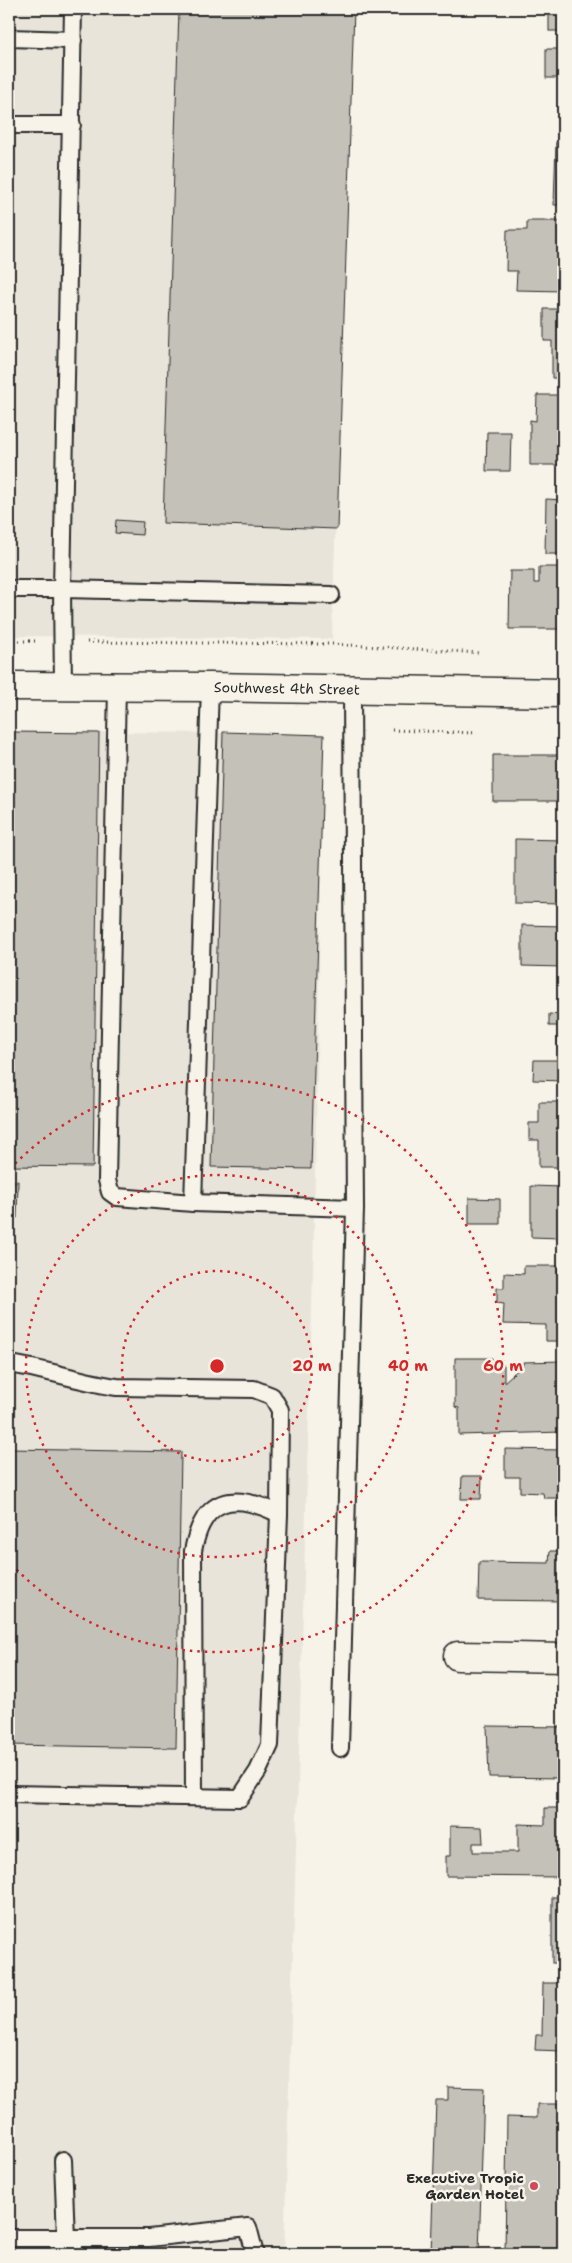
<svg xmlns="http://www.w3.org/2000/svg" width="572" height="2263" font-family="'Shantell Sans',sans-serif">
  <style>
    .built { fill: #e8e4da }
    .building { fill: #c4c1b9; stroke: #2b2b2b }
    .lines { fill: none; stroke-linecap: round; stroke-linejoin: round }
    .service-casing { stroke: #2b2b2b; stroke-width: 20 }
    .minor-casing { stroke: #2b2b2b; stroke-width: 31 }
    .tertiary-casing { stroke: #2b2b2b; stroke-width: 31 }
    .path { stroke: #2b2b2b; stroke-width: 3; stroke-dasharray: 1 4; stroke-linecap: butt }
    .service { stroke: #f7f3e8; stroke-width: 16 }
    .minor { stroke: #f7f3e8; stroke-width: 28 }
    .tertiary { stroke: #f7f3e8; stroke-width: 28 }
    .ring { fill: none; stroke: #d62828; stroke-width: 2.5; stroke-dasharray: 2.5 5 }
    .poi-dot { fill: #d1495b; stroke: #f7f3e8; stroke-width: 2 }
    .labels { text-anchor: middle; dominant-baseline: central; stroke-width: 5; stroke-linejoin: round; paint-order: stroke }
    .street-label { font-size: 14px; fill: #2b2b2b; stroke: #f7f3e8 }
    .poi-label { font-size: 14px; font-weight: bold; fill: #2b2b2b; stroke: #f7f3e8; text-anchor: end }
    .centre { fill: #d62828; stroke: #f7f3e8; stroke-width: 2.5 }
    .ring-label { font-size: 15px; text-anchor: middle; font-weight: bold; fill: #d62828; stroke: #f7f3e8; stroke-width: 5; stroke-linejoin: round; paint-order: stroke }
  </style>
  <rect width="100%" height="100%" fill="#f7f3e8"/>
  <filter id="ink" filterUnits="userSpaceOnUse"><feTurbulence type="fractalNoise" baseFrequency=".02" numOctaves="2"/><feDisplacementMap in="SourceGraphic" scale="10" xChannelSelector="R" yChannelSelector="G"/><feConvolveMatrix kernelMatrix="1 2 1 2 8 2 1 2 1" color-interpolation-filters="sRGB"/></filter>
  <g filter="url(#ink)">
    <!-- built -->
    <g class="built">
      <polygon points="9,9 352,9 332,639 9,636"/>
      <polygon points="9,731 324,734 313,1272 284,2254 9,2254"/>
    </g>
    <!-- building -->
    <g class="building">
      <polygon points="179,9 354,9 337,529 163,523"/>
      <rect x="549" y="9" width="14" height="22"/>
      <rect x="546" y="49" width="17" height="29"/>
      <polygon points="556,142 563,142 563,205 554,205"/>
      <polygon points="527,221 563,221 563,291 516,290 517,271 506,271 507,230 527,230"/>
      <polygon points="544,309 563,309 563,378 552,378 552,341 544,341"/>
      <polygon points="537,395 563,395 563,465 530,465 530,420 536,421"/>
      <polygon points="487,432 511,432 510,471 486,471"/>
      <polygon points="546,499 563,500 563,554 545,554"/>
      <polygon points="116,520 143,522 142,535 115,533"/>
      <polygon points="539,567 563,567 563,623 561,629 509,629 510,571 534,571 534,583 539,583"/>
      <polygon points="9,732 99,733 93,1167 9,1166"/>
      <polygon points="223,732 324,735 311,1169 211,1167"/>
      <polygon points="493,755 563,755 563,806 561,806 561,801 493,801"/>
      <polygon points="515,839 563,840 563,904 515,903"/>
      <polygon points="522,925 563,926 563,967 522,966"/>
      <polygon points="549,1014 563,1015 563,1081 533,1080 534,1060 558,1060 558,1026 549,1026"/>
      <polygon points="539,1102 563,1102 563,1167 539,1167 539,1140 529,1140 529,1123 539,1123"/>
      <polygon points="9,1181 18,1181 17,1218 9,1218"/>
      <polygon points="531,1186 563,1187 563,1256 561,1256 561,1238 531,1237"/>
      <polygon points="469,1198 500,1199 500,1224 469,1224"/>
      <polygon points="524,1266 558,1266 558,1276 563,1277 563,1352 561,1352 561,1341 546,1341 546,1325 503,1324 504,1304 497,1303 497,1288 504,1288 504,1273 524,1274"/>
      <polygon points="455,1358 492,1358 492,1365 504,1365 504,1382 523,1365 523,1362 563,1361 563,1432 459,1435 459,1408 455,1407"/>
      <polygon points="9,1449 181,1452 176,1748 9,1745"/>
      <polygon points="505,1449 563,1450 563,1517 557,1517 557,1498 544,1498 543,1493 520,1492 520,1477 505,1477"/>
      <polygon points="462,1476 482,1476 481,1499 461,1499"/>
      <polygon points="550,1551 563,1551 563,1601 478,1600 479,1562 549,1563"/>
      <polygon points="487,1726 563,1727 563,1778 489,1777"/>
      <polygon points="545,1808 563,1808 563,1877 446,1876 446,1856 450,1856 450,1826 482,1827 483,1843 473,1843 473,1852 518,1852 518,1824 545,1825"/>
      <rect x="552" y="1897" width="11" height="66"/>
      <polygon points="543,1983 563,1983 563,2051 535,2050 536,2035 542,2035"/>
      <polygon points="448,2087 484,2088 479,2254 431,2254 436,2100 448,2100"/>
      <polygon points="537,2104 563,2104 563,2254 505,2254 507,2117 537,2118"/>
    </g>
    <g class="lines">
      <!-- service casing -->
      <g class="service-casing">
        <g id="service">
          <polyline points="9,38 73,40"/>
          <polyline points="9,125 72,125"/>
          <polyline points="9,589 62,589 73,9"/>
          <polyline points="63,687 62,589 331,595"/>
          <polyline points="117,687 107,1180 110,1192 117,1197 193,1203 210,687"/>
          <polyline points="193,1203 355,1208 352,690"/>
          <path d="M9,1364C46,1369 81,1382 117,1387L254,1389L272,1396L280,1410L279,1514L270,1745L258,1771L240,1798L9,1794"/>
          <polyline points="340,1748 355,1208"/>
          <path d="M194,1797L193,1551C203,1497 233,1491 279,1514"/>
          <polyline points="9,2238 149,2238 248,2227 255,2254"/>
          <polyline points="66,2239 76,2254"/>
          <polyline points="61,2254 66,2239 63,2160"/>
        </g>
      </g>
      <!-- minor casing -->
      <g class="minor-casing">
        <polyline id="minor" points="458,1656 563,1658"/>
      </g>
      <!-- tertiary casing -->
      <g class="tertiary-casing">
        <g id="tertiary">
          <path id="s1" d="M9,686L210,687L563,693"/>
        </g>
      </g>
      <!-- path -->
      <g class="path">
        <polyline points="9,641 38,641"/>
        <polyline points="87,642 331,644 481,653"/>
        <polyline points="392,730 477,733"/>
      </g>
      <!-- service -->
      <use href="#service" class="service"/>
      <!-- minor -->
      <use href="#minor" class="minor"/>
      <!-- tertiary -->
      <use href="#tertiary" class="tertiary"/>
    </g>
  </g>
  <!-- distance rings -->
  <g class="ring">
    <circle cx="217" cy="1366" r="95"/>
    <circle cx="217" cy="1366" r="191"/>
    <path d="M10 1169A286 286 0 1 1 10 1563"/>
  </g>
  <!-- markers -->
  <circle class="poi-dot" cx="534" cy="2186" r="5"/>
  <g class="labels">
    <!-- street labels -->
    <g class="street-label">
      <text stroke="none"><textPath href="#s1" startOffset="278">Southwest 4th Street</textPath></text>
    </g>
    <!-- poi labels -->
    <g class="poi-label">
      <text x="524" y="2178">Executive Tropic<tspan x="524" dy="16">Garden Hotel</tspan></text>
    </g>
  </g>
  <circle cx="217" cy="1366" r="8" class="centre"/>
  <g class="ring-label">
    <text x="312" y="1371">20 m</text>
    <text x="408" y="1371">40 m</text>
    <text x="503" y="1371">60 m</text>
  </g>
  <!-- margin -->
  <rect width="572" height="2263" fill="none" stroke="#f7f3e8" stroke-width="30"/>
  <rect x="15" y="15" width="542" height="2233" fill="none" stroke="#2b2b2b" stroke-width="2" filter="url(#ink)"/>
</svg>
